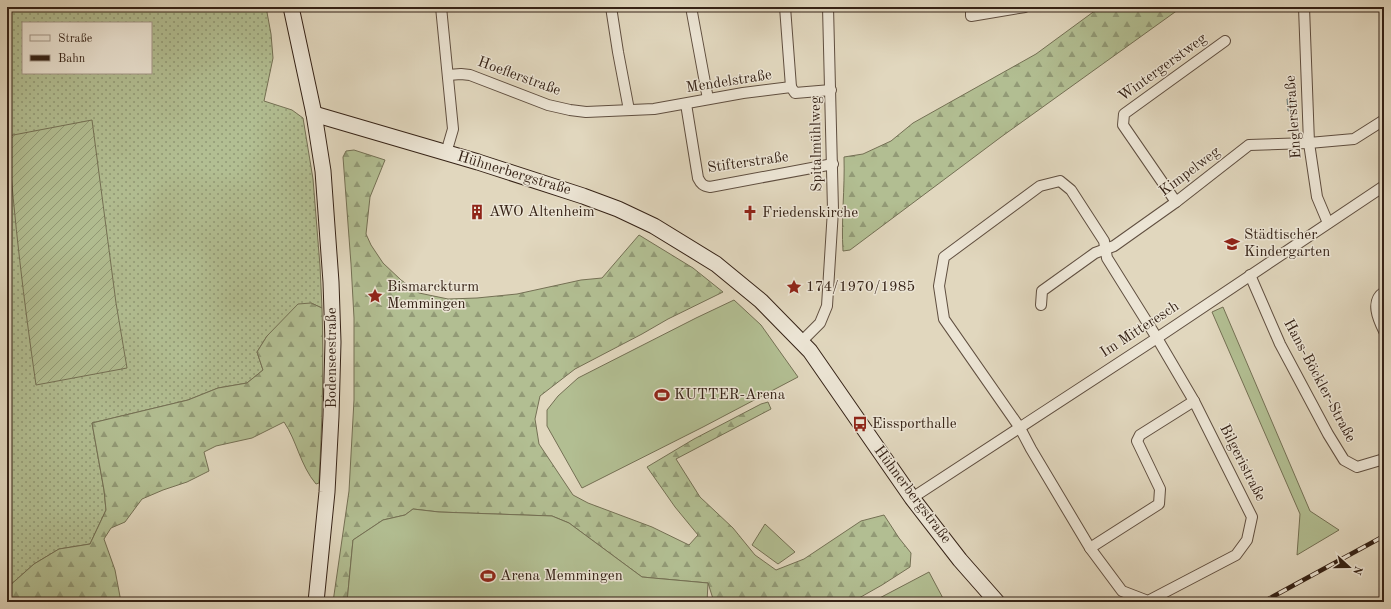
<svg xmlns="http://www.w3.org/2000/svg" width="1391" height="609" font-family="'Old Standard TT',serif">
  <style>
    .grass { fill: url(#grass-dots); stroke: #747054; fill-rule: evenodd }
    .forest { fill: url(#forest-firs); stroke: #747054 }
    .park { fill: #b2be92; stroke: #747054 }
    .garden { fill: url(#garden-furrows); stroke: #747054 }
    .water { fill: url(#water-ripples); stroke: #6f7c78 }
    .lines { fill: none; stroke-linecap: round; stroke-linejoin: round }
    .street-casing { stroke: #604f40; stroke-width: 12 }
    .secondary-casing { stroke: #352216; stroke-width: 17 }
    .street { stroke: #ece5d5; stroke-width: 10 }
    .secondary { stroke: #ece5d5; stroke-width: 15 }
    .rail-casing { stroke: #352216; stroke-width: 4.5 }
    .rail { stroke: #ece5d5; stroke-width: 3; stroke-dasharray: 9; stroke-linecap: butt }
    .labels { text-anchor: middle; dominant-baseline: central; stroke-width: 3; stroke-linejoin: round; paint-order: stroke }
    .street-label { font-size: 15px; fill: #352216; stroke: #ece5d5 }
    .poi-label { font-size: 15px; fill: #352216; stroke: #ece5d5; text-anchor: start }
  </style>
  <defs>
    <pattern id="grass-dots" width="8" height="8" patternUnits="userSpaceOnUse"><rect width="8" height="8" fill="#b2be92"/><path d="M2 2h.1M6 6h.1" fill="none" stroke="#929a76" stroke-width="1.8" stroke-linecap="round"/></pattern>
    <pattern id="forest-firs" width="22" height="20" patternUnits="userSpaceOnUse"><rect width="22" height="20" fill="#b2be92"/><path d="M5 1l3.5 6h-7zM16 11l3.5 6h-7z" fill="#929a76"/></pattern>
    <pattern id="garden-furrows" width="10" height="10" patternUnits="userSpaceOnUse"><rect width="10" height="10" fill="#b2be92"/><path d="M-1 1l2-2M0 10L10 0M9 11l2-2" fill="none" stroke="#929a76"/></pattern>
    <pattern id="water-ripples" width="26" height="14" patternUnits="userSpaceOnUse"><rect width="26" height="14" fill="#96b8b9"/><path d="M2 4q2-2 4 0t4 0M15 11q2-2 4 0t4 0" fill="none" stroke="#7b9595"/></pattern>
  </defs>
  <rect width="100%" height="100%" fill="#e1d7be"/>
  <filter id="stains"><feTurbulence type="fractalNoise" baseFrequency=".005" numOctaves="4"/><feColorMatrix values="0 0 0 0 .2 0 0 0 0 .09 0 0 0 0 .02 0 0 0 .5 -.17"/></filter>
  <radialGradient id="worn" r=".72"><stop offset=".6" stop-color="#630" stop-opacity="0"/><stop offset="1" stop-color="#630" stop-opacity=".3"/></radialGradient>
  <!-- grass -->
  <path class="grass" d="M7,7H266L271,34L273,58L264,101L292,110L303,118L313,179L320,266L322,308L311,303L282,322L267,336L257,352L263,370L247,383L218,388L188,400L92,423L104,490L106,510L90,544L59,549L34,564L7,588ZM23,23H151V73H23Z"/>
  <!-- forest -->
  <g class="forest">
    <path d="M1100,7H1182L1001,137L850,250L843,251C841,220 845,189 844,157L863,154L891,141L913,123L1036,54Z"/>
    <polygon points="354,150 385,160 370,197 366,234 371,245 383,263 401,280 419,293 448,299 477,298 517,294 581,280 602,278 639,235 693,268 723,292 668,319 642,334 575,369 540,396 535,419 539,444 573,495 588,503 652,527 689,545 698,535 675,507 647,467 694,439 761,404 768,402 771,409 676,459 700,497 733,528 755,555 776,570 804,559 861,521 884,515 899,538 911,553 910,567 882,585 852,602 714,602 708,583 642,577 569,523 552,516 439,512 413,509 405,515 383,520 353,540 347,602 333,602 349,491 354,400 354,318 351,264 343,157 346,151"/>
    <path d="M311,303L322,308C324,367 322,425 319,483L316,484C300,465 297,441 284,422L252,438L216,446L204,452L209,471L187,482L163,490L142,499L125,522L111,528L104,539L115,570L121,602H7V588L34,564L59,549L90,544L106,510L104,490L92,423L188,400L218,388L247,383L263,370L257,352L267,336L298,304Z"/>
  </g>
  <!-- park -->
  <g class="park">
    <polygon points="734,300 761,325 798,377 703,427 582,488 547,426 547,410 558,396 578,378 696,318"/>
    <polygon points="1223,307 1310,511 1339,530 1297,555 1300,514 1212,312"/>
    <polygon points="413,509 439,512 552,516 569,523 642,577 708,583 707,602 347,602 353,540 383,520 405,515"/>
    <polygon points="765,524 795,552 778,564 752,545"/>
    <polygon points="929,572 945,602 872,602"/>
  </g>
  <!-- garden -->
  <path class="garden" d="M92,120L116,303L127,368L36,385C24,302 14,219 8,136Z"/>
  <!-- water -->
  <polygon class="water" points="1293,98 1294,110 1288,111 1287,99"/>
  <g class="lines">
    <!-- street casing -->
    <g class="street-casing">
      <g id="street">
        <polyline points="441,7 453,129 446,153"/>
        <polyline points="611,7 618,52 629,110"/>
        <polyline points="691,7 708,99"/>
        <polyline points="785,7 791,87"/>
        <polyline points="971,7 971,16 1025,7"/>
        <polyline points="1304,7 1309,143 1317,197 1328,223"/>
        <polyline points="448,75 461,74 470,75 548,105 570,110 586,112 654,109 743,93 791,87 795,93 831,90"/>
        <path d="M686,104L698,178C701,184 703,186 710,187L833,164"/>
        <polygon points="1060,181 1071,190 1104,241 1107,258 1157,338 1194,401 1252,517 1247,540 1236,555 1148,601 1122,591 1090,548 1031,449 1020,428 944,319 939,286 944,257 1040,186"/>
        <polyline points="1176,202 1123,125 1124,114 1225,41"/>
        <polyline points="1250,275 1280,344 1328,434 1344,460 1357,467 1384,459"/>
        <path d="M1384,292C1370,301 1378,319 1384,331"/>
        <polyline points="1041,305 1042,291 1095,253 1114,246 1176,202 1249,145 1309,143 1354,139 1384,120"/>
        <polyline points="801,342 820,323 827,306 833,210 828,7"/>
        <polyline points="912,498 1157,338 1384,186"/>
        <polyline points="1090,548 1159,504 1160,489 1137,441 1140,435 1194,401"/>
      </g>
    </g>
    <!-- secondary casing -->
    <g class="secondary-casing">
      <g id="secondary">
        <polyline points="291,7 314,114 323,171 331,282 333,342 331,416 327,492 316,602"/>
        <polyline points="314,114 478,162 583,196 618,209 654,226 716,264 761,301 810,351 912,498 960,560 997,602"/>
      </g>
    </g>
    <!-- street -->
    <use href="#street" class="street"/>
    <!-- secondary -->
    <use href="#secondary" class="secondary"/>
    <!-- rail casing -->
    <g class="rail-casing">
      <polyline id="rail" points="1263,602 1384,536"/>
    </g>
    <!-- rail -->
    <use href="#rail" class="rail"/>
  </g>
  <!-- icons -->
  <defs>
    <g id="building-bare" transform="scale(1.2)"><path d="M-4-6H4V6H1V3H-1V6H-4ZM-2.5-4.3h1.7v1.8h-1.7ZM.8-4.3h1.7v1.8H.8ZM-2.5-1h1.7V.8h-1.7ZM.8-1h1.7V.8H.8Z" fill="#8f2418" stroke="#ece5d5" stroke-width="2.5" paint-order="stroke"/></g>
    <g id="church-bare" transform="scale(1.2)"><path d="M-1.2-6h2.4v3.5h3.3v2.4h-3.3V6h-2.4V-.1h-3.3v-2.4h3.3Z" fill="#8f2418" stroke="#ece5d5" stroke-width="2.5" paint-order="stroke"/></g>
    <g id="school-bare" transform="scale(1.2)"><path d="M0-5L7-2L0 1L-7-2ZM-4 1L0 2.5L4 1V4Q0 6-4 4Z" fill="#8f2418" stroke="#ece5d5" stroke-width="2.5" paint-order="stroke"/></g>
    <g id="sight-bare" transform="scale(1.2)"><path d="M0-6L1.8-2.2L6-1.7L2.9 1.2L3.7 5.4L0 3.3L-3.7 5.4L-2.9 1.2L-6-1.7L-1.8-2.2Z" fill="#8f2418" stroke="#ece5d5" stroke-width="2.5" paint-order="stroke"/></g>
    <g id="stadium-bare" transform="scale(1.2)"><path d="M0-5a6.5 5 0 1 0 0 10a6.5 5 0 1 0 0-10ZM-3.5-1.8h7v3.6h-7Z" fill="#8f2418" stroke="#ece5d5" stroke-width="2.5" paint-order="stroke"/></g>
    <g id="bus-bare" transform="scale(1.2)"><path d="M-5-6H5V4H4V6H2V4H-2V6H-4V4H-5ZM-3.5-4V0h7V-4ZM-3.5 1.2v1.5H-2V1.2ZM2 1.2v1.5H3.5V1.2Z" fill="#8f2418" stroke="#ece5d5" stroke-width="2.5" paint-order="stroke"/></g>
  </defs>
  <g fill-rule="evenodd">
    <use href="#building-bare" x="477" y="212"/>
    <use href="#church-bare" x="750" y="213"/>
    <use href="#school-bare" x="1232" y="244"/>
    <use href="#sight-bare" x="794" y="287"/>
    <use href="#sight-bare" x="375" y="296"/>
    <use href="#stadium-bare" x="662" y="395"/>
    <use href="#bus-bare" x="860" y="424"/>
    <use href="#stadium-bare" x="488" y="576"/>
  </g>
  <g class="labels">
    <!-- street labels -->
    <g class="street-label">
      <text transform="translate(1163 68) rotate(-36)">Wintergerstweg</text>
      <text transform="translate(519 77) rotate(20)">Hoeflerstraße</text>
      <text transform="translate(729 82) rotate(-9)">Mendelstraße</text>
      <text transform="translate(1294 117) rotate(-94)">Englerstraße</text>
      <text transform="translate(817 144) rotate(-91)">Spitalmühlweg</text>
      <text transform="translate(748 163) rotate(-8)">Stifterstraße</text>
      <text transform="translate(1190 172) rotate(-37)">Kimpelweg</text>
      <text transform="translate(514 174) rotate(17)">Hühnerbergstraße</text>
      <text transform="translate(1140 330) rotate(-33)">Im Mitteresch</text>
      <text transform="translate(332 358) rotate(-90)">Bodenseestraße</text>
      <text transform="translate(1319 381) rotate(62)">Hans-Böckler-Straße</text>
      <text transform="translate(1242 463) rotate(63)">Bilgeristraße</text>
      <text transform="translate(912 495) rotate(53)">Hühnerbergstraße</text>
    </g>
    <!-- poi labels -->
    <g class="poi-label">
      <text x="489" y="212">AWO Altenheim</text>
      <text x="762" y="213">Friedenskirche</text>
      <text x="1244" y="235">Städtischer<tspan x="1244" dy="17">Kindergarten</tspan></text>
      <text x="387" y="287">Bismarckturm<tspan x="387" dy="17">Memmingen</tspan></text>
      <text x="806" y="287">174/1970/1985</text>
      <text x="674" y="395">KUTTER-Arena</text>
      <text x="872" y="424">Eissporthalle</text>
      <text x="500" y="576">Arena Memmingen</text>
    </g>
  </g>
  <!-- margin -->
  <rect width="1391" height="609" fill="none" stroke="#e1d7be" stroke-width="24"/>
  <rect x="8" y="8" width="1375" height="593" fill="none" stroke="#352216" stroke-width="2"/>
  <rect x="12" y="12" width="1367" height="585" fill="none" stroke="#352216"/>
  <!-- legend -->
  <rect x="22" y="22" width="130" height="52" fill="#ece5d5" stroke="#a39789"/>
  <rect x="30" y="35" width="20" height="6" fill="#ece5d5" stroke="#a39789"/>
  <text x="58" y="42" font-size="12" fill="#352216">Straße</text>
  <rect x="30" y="55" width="20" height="6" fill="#352216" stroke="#a39789"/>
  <text x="58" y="62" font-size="12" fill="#352216">Bahn</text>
  <!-- north arrow -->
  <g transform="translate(1349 567) rotate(111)" stroke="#ece5d5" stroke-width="3" paint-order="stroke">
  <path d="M0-3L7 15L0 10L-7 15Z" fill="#352216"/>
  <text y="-6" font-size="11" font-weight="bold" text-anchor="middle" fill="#352216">N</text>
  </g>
  <rect width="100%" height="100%" filter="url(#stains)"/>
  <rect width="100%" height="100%" fill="url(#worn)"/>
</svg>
